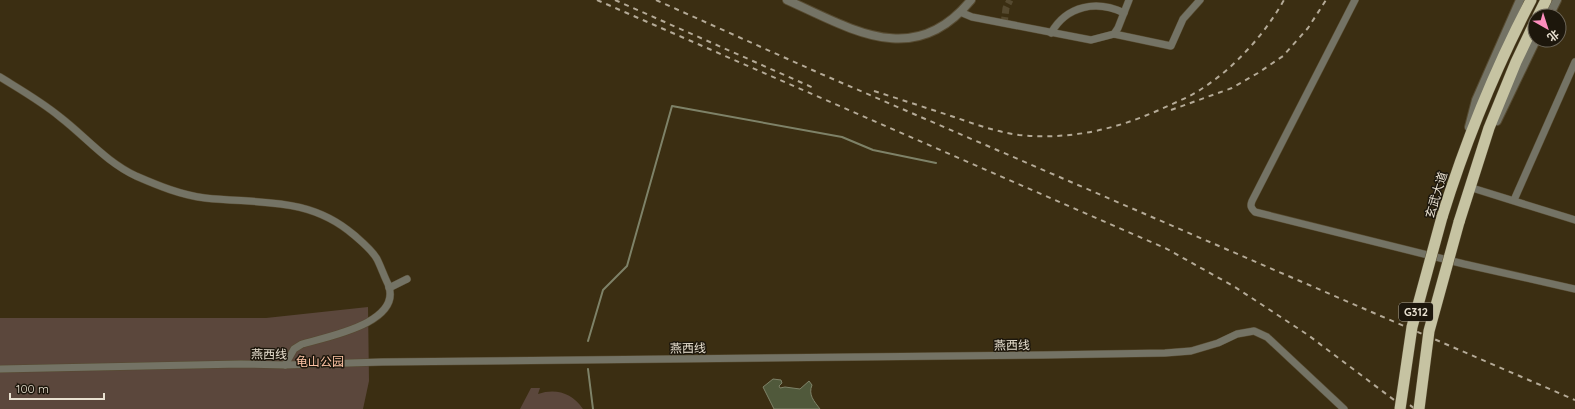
<svg xmlns="http://www.w3.org/2000/svg" width="1575" height="409" font-family="Quicksand,'Noto Sans SC',sans-serif">
  <style>
    .green { fill: #5b473c }
    .water { fill: #50593b; stroke: #7e8268 }
    .lines { fill: none; stroke-linecap: round; stroke-linejoin: round }
    .stream { stroke: #7e8268; stroke-width: 2 }
    .minor-tunnel { stroke: #55492f; stroke-width: 7; stroke-dasharray: 7 3.5; stroke-linecap: butt }
    .minor-casing { stroke: #574b31; stroke-width: 8 }
    .tertiary-casing { stroke: #574b31; stroke-width: 10 }
    .trunk-casing { stroke: #574b31; stroke-width: 12 }
    .minor { stroke: #747365; stroke-width: 7 }
    .tertiary { stroke: #747365; stroke-width: 8 }
    .trunk { stroke: #c6c3a2; stroke-width: 11 }
    .rail { stroke: #b4aa97; stroke-width: 2; stroke-dasharray: 5 5; stroke-linecap: butt }
    .trunk-bridge-casing { stroke: #574b31; stroke-width: 12; stroke-linecap: butt }
    .trunk-bridge { stroke: #c6c3a2; stroke-width: 11 }
    .labels { text-anchor: middle; dominant-baseline: central; stroke-width: 3; stroke-linejoin: round; paint-order: stroke }
    .shield { fill: #1d170c; stroke: #aca496; stroke-width: 1 }
    .shield-label { font-size: 11px; font-weight: bold; fill: #e9e1d1 }
    .street-label { font-size: 12px; fill: #e9e1d1; stroke: #1d170c }
    .park-label { font-size: 12px; fill: #fdc3a5; stroke: #1d170c }
  </style>
  <rect width="100%" height="100%" fill="#3b2e12"/>
  <!-- green -->
  <g class="green">
    <polygon points="368,307 369,381 363,409 0,409 0,318 266,318"/>
    <path d="M531,388H540L538,394C556,388 572,393 583,409H520Z"/>
  </g>
  <!-- water -->
  <path class="water" d="M773,379L781,380L782,383L779,386L780,388L785,387L800,389L809,381L812,385C808,395 814,401 820,409H774L763,387Z"/>
  <g class="lines">
    <!-- stream -->
    <g class="stream">
      <polyline points="588,341 603,290 627,266 672,106 842,137 873,150 936,163"/>
      <polyline points="588,369 593,409"/>
    </g>
    <!-- minor-tunnel -->
    <polyline class="minor-tunnel" points="1004,24 1006,8 1010,0"/>
    <!-- minor casing -->
    <g class="minor-casing">
      <g id="minor">
        <path d="M1355,0L1252,201C1250,206 1251,208 1255,212L1464,264L1575,289"/>
        <polyline points="960,12 972,17 1091,40 1114,34 1118,28 1129,0"/>
        <path d="M1051,33C1067,5 1097,0 1124,13"/>
        <polyline points="1114,34 1171,46 1183,19 1200,0"/>
        <path d="M0,77C21,90 42,102 60,117C86,137 106,162 136,176C159,186 181,195 205,198C260,204 309,196 354,235C362,242 372,250 377,259C381,267 384,276 388,284C404,323 326,337 302,344L294,349L285,365"/>
        <polyline points="1469,187 1575,220"/>
        <polyline points="1514,200 1575,62"/>
        <polyline points="389,288 407,279"/>
        <polyline points="0,369 241,364 285,365 382,362 1043,355 1165,353 1191,351 1218,343 1237,334 1254,331 1267,337 1344,409"/>
      </g>
    </g>
    <!-- tertiary casing -->
    <g class="tertiary-casing">
      <g id="tertiary">
        <path d="M787,0C852,29 914,70 971,0"/>
        <polyline points="1549,16 1557,0"/>
        <polyline points="1497,121 1536,40"/>
        <polyline points="1469,127 1476,100 1520,0"/>
      </g>
    </g>
    <!-- trunk casing -->
    <g class="trunk-casing">
      <g id="trunk">
        <polyline points="1538,16 1546,0"/>
        <path d="M1442,217C1465,143 1495,69 1531,0"/>
        <polyline points="1459,222 1489,128 1516,62 1535,22"/>
      </g>
    </g>
    <!-- minor -->
    <use href="#minor" class="minor"/>
    <!-- tertiary -->
    <use href="#tertiary" class="tertiary"/>
    <!-- trunk -->
    <use href="#trunk" class="trunk"/>
    <!-- rail -->
    <g class="rail">
      <polyline points="597,0 1167,249 1235,287 1308,335 1406,409"/>
      <polyline points="615,0 816,89"/>
      <polyline points="656,0 819,73 1575,400"/>
      <path d="M874,91C902,100 930,109 957,118C977,125 997,132 1019,135C1069,140 1114,130 1159,110C1174,103 1190,97 1203,88C1236,66 1264,35 1284,0"/>
      <polyline points="1171,110 1232,88 1258,73 1283,56 1308,28 1326,0"/>
      <polyline points="1402,399 1415,409"/>
    </g>
    <!-- trunk-bridge casing -->
    <g class="trunk-bridge-casing">
      <g id="trunk-bridge">
        <polyline points="1400,409 1412,327 1442,217"/>
        <polyline points="1419,409 1429,331 1459,222"/>
      </g>
    </g>
    <!-- trunk-bridge -->
    <use href="#trunk-bridge" class="trunk-bridge"/>
  </g>
  <g class="labels">
    <!-- shield labels -->
    <rect class="shield" x="1399" y="303" width="34" height="18" rx="3"/>
    <g class="shield-label">
      <text x="1416" y="312">G312</text>
    </g>
    <!-- street labels -->
    <g class="street-label">
      <text transform="translate(1436 195) rotate(-73)">玄武大道</text>
      <text transform="translate(1012 345) rotate(-1)">燕西线</text>
      <text transform="translate(688 348) rotate(-1)">燕西线</text>
      <text transform="translate(269 354) rotate(1)">燕西线</text>
    </g>
    <!-- park labels -->
    <g class="park-label">
      <text x="320" y="361">龟山公园</text>
    </g>
  </g>
  <!-- north arrow -->
  <g transform="translate(1547 28) rotate(141)"><circle r="19" fill="#1d170c" stroke="#6f685b"/>
  <path d="M0-3L7 15L0 10L-7 15Z" fill="#fd8ebe"/>
  <text y="-6" font-size="11" font-weight="bold" text-anchor="middle" fill="#e9e1d1">北</text>
  </g>
  <!-- scale -->
  <path d="M10 393v6h94v-6" fill="none" stroke="#e9e1d1" stroke-width="2"/>
  <text x="16" y="393" font-size="12" fill="#e9e1d1" stroke="#1d170c" stroke-width="3" paint-order="stroke">100 m</text>
</svg>
